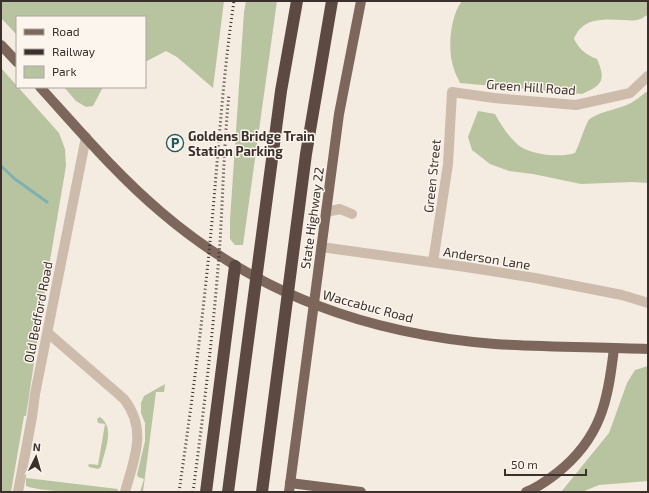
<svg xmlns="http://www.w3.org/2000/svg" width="649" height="493" font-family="'Exo 2',sans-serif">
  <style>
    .green { fill: #b8c4a0 }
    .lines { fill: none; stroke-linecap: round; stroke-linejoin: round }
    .stream { stroke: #7fb0b2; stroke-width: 3 }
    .minor { stroke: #cdbbac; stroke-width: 10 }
    .major { stroke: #7d675c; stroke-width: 10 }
    .highway { stroke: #5c4a42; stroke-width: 12 }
    .rail { stroke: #3b302b; stroke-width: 3; stroke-dasharray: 1 3; stroke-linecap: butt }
    .labels { text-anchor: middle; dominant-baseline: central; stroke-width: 3; stroke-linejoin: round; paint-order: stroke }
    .street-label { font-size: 13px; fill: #3b302b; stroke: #fbf5ee }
    .poi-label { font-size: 13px; font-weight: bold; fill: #3b302b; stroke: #fbf5ee; text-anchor: start }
  </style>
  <rect width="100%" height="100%" fill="#f4ebe1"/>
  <!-- green -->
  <g class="green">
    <polygon points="1,1 224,1 213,88 177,57 166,51 145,62 145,17 17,17 17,35 1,18"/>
    <polygon points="246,1 277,1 243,245 235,245 230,239 230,220 244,12"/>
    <path d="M462,1H648V15C645,16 640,20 637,20C633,21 628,20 624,20C604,19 582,17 574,39C579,49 586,55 597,59C606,80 603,85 582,94L460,83C458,78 455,74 454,69C447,51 450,16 462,1Z"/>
    <polygon points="1,68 59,133 65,149 66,166 45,290 26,416 24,416 11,492 1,492"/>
    <polygon points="64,87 103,87 93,106 86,107 76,101"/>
    <path d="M646,92H648V183L632,182L581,184L533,174L509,171L490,164L472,150L468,137L478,111L495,114C501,125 508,136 517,144C529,155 561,158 575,153C580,143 583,131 588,121C593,113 620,109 631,103C636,100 641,96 646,92Z"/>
    <polygon points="648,366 648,481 599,485 582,492 561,492 609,433 627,383 635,370"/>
    <polygon points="165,384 164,392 156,392 143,492 140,492 144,479 138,477 137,475 145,441 145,423 141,413 141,403 144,396"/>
    <path d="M100,417C116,428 104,452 101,467L98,469L89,467L88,465L90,464L98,465L105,424L98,423L97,419Z"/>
    <path d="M26,478L118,489L117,492C94,492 44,493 26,486Z"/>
  </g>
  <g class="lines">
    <!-- stream -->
    <polyline class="stream" points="1,166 15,179 47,202"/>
    <!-- minor -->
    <g class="minor">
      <polyline points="326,212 340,209 352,214"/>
      <polyline points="321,247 466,267 535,278 622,295 648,303"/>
      <polyline points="433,262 448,164 452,92 494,98 576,105 630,93 648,76"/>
      <path d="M48,333L124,399C148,430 134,459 125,492"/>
      <polyline points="18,492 32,417 35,394 86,137"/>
    </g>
    <!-- major -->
    <g class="major">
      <polyline points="1,45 17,62"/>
      <path d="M40,87C79,130 117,175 161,212C258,295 369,334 495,344C546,347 597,347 648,349"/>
      <polyline points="290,483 361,492"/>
      <polyline points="289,492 339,114 361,1"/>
      <path d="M526,492C537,488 548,480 557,473C601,438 608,401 614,348"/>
    </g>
    <!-- highway -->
    <g class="highway">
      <polyline points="206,492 235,266"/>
      <polyline points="228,492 281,91 297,1"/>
      <polyline points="262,492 306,154 332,1"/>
    </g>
    <!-- rail -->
    <g class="rail">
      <path d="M179,492C191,409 202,326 210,242C218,162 222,81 234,1"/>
      <path d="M193,492C204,409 214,326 220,242C223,193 224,143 229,94"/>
    </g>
  </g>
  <!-- icons -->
  <defs>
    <g id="parking-ring" transform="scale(0.9)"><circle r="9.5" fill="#fbf5ee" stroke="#1f5a5e" stroke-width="1.5"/><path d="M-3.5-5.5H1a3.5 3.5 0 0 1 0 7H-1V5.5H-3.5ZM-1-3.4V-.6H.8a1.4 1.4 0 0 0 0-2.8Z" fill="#1f5a5e"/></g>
  </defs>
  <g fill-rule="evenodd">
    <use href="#parking-ring" x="175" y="143"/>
  </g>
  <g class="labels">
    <!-- street labels -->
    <g class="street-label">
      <text transform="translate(531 87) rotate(4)">Green Hill Road</text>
      <text transform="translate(432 176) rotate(-84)">Green Street</text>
      <text transform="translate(312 218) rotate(-82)">State Highway 22</text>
      <text transform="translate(487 258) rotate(9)">Anderson Lane</text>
      <text transform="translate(368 306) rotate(15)">Waccabuc Road</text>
      <text transform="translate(38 312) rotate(-79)">Old Bedford Road</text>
    </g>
    <!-- poi labels -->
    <g class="poi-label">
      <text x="188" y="136">Goldens Bridge Train<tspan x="188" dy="15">Station Parking</tspan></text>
    </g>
  </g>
  <!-- border -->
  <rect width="649" height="493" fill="none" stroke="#3b302b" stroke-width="4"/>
  <!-- legend -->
  <rect x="16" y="16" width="130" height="72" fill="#fbf5ee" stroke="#aea6a0"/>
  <rect x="24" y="29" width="20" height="6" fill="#7d675c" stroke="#aea6a0"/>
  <text x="52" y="36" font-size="12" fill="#3b302b">Road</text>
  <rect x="24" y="49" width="20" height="6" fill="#3b302b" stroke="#aea6a0"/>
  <text x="52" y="56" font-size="12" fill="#3b302b">Railway</text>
  <rect x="24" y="66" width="20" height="12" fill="#b8c4a0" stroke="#aea6a0"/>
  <text x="52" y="76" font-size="12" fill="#3b302b">Park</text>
  <!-- north arrow -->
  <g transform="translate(36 457) rotate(5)" stroke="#fbf5ee" stroke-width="3" paint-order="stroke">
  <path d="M0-3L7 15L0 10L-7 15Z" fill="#3b302b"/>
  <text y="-6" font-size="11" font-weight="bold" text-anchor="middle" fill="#3b302b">N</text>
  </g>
  <!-- scale -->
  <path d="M505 469v6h81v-6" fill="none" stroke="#3b302b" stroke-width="2"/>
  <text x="511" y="469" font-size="12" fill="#3b302b" stroke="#fbf5ee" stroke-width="3" paint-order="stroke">50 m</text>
</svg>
